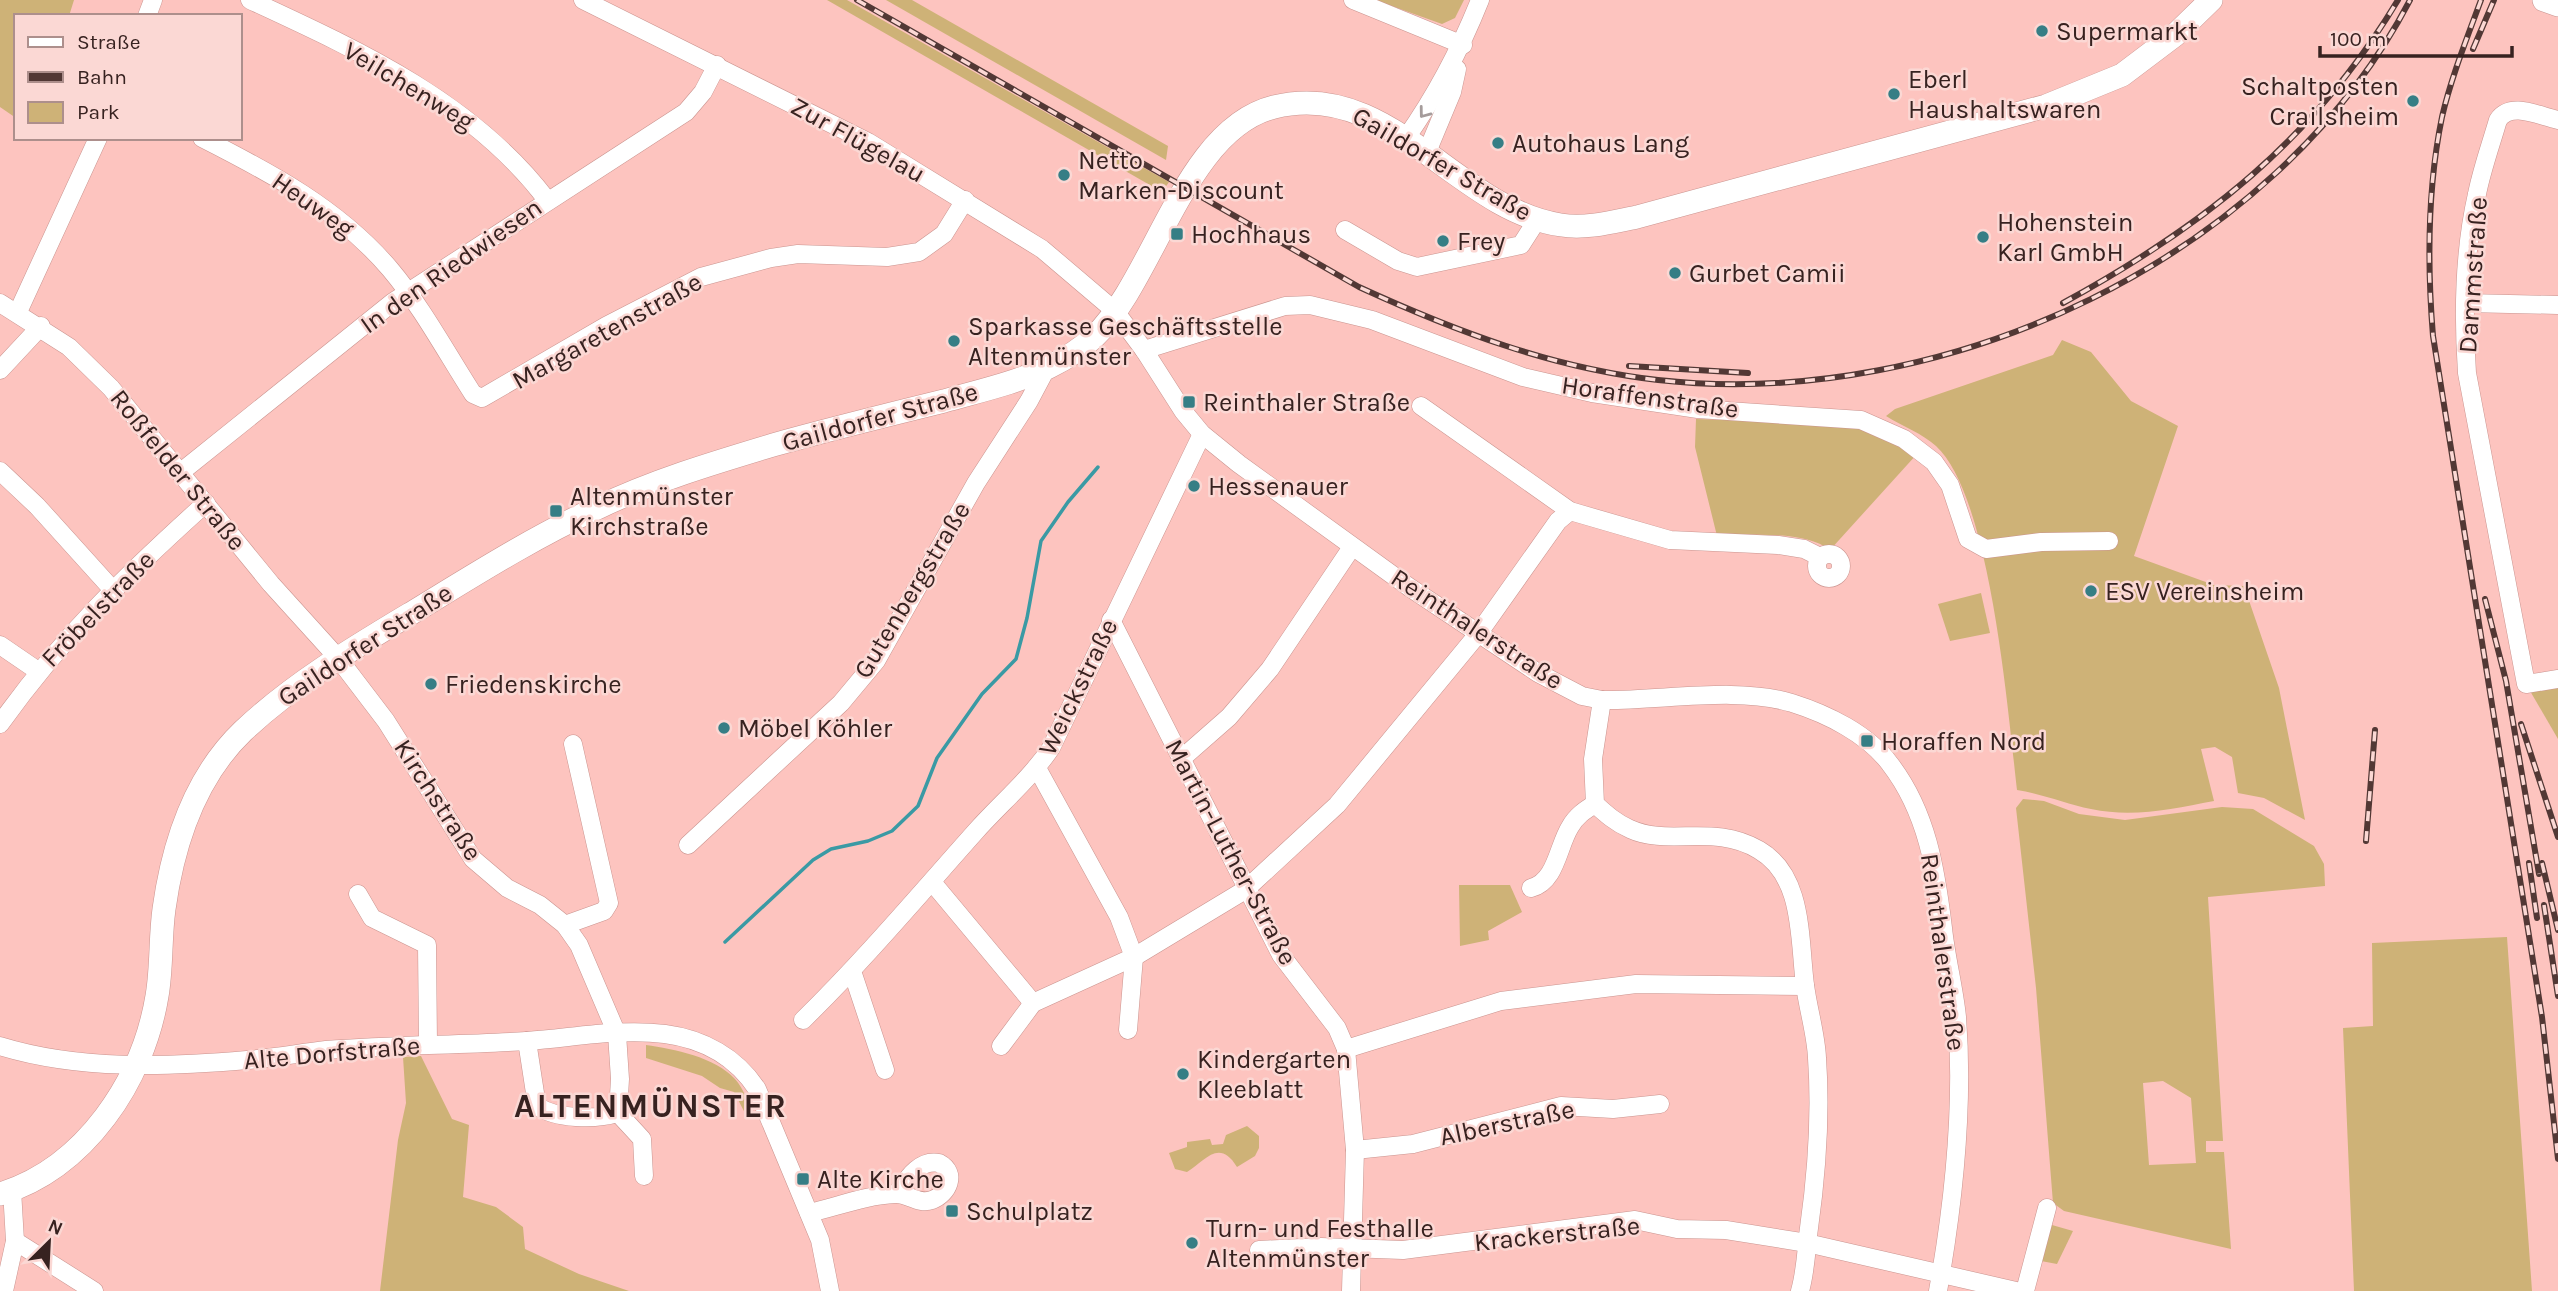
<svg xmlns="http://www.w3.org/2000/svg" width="2558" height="1291" font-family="Karla,sans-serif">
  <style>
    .green { fill: #ceb277; fill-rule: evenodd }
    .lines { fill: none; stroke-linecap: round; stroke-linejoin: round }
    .stream { stroke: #3a9aa4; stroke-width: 3.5 }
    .minor-casing { stroke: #ca948f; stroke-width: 19 }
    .major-casing { stroke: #ca948f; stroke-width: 24 }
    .minor { stroke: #fff; stroke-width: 18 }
    .major { stroke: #fff; stroke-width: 23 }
    .rail-casing { stroke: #523835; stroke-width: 6 }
    .rail { stroke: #fbd8d4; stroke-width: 3.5; stroke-dasharray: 10; stroke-linecap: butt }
    .oneway { stroke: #a59c9b }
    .poi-dot { fill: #367e85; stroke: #fbd8d4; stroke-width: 2.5 }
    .labels { text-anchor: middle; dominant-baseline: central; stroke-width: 5; stroke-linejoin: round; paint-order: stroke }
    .poi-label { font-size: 26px; fill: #372220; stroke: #fbd8d4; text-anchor: start }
    .street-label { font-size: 26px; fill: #372220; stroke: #fbd8d4 }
    .district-label { font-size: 33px; font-weight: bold; letter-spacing: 2px; fill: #372220; stroke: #fbd8d4 }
  </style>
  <rect width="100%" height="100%" fill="#fdc4bf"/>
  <!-- green -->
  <g class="green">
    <polygon points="0,0 74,0 69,16 16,16 16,118 0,107"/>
    <polygon points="827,0 847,0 1169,182 1162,192"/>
    <polygon points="886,0 912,0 1168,146 1166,160"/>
    <polygon points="1375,0 1464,0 1455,18 1442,24"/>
    <path d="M2062,340L2091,352L2131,401L2178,426L2134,556L2214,585L2244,586L2279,688L2305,820L2264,798L2238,793L2232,757L2215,747L2201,749L2214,801C2172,809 2133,818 2091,809C2066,804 2043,794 2017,790C2008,714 1991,496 1936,446C1923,434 1902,426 1886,416L1895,409L2053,355Z"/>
    <path d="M1696,419L1855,424L1917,454L1830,550C1805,530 1748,535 1717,536L1695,447Z"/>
    <polygon points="1981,593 1990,633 1950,641 1938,604"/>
    <polygon points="2558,679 2558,739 2526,684"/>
    <path d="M2023,799L2044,801L2079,814L2125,820L2222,807L2253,809L2314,846L2324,864L2325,886L2208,897L2223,1141H2206V1152H2224L2231,1249L2064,1211L2053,1203L2036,988L2016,808ZM2163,1081L2191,1098L2196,1163L2149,1165L2143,1083Z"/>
    <polygon points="1459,885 1510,885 1522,912 1488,931 1489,940 1460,946"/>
    <polygon points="2507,937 2532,1291 2354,1291 2343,1028 2373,1026 2372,943"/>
    <path d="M646,1045C674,1049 715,1057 735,1079C743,1088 748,1102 754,1113L746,1115L734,1092L720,1088L702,1076L646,1058Z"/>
    <polygon points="421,1056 452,1119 469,1125 463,1197 496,1207 523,1227 525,1249 579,1274 629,1291 380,1291 398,1140 406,1103 403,1057"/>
    <path d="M1247,1126L1259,1136V1148L1255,1156L1237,1167C1219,1137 1204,1162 1187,1172L1175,1169L1169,1153L1187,1147V1142L1210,1139L1212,1145L1223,1144L1226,1135Z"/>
    <polygon points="2052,1225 2073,1231 2057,1264 2041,1261"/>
  </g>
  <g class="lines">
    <!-- stream -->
    <polyline class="stream" points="725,942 813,860 831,849 868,841 892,831 918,806 937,758 982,694 1016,659 1027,618 1041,541 1068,502 1098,467"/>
    <!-- minor casing -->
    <g class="minor-casing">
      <g id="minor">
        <path d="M250,0C358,50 473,102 547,200"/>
        <path d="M583,0L868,142L1042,249L1115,311L1144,350L1183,411L1202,434L1239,464L1409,587L1538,673L1582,696L1602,700C1662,701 1736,686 1792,703C1827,714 1868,734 1890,764C1927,812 1936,870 1943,928C1946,958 1954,987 1957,1017C1964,1108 1954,1201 1938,1291"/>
        <polyline points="1353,0 1463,45"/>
        <polyline points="147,16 153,0"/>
        <path d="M2558,120C2539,116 2511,101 2498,120C2491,144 2482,169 2477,194C2464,251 2463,315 2467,373L2526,684L2558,679"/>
        <path d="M202,138C271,173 339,209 390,269C422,307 446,352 473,394L482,398L606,326L701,277L771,258L798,254L887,257L919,252L944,234L965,200"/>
        <path d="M1406,138C1437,94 1460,50 1480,0"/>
        <polyline points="1427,152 1452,92 1457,69"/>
        <polyline points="1345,230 1398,261 1417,267 1521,245 1537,220"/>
        <path d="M0,303L69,347L111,388L271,584L338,658L386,721L473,859L507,888L540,905L565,925L579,945L617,1034L620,1079L618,1113C595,1120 556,1119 537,1106L527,1041"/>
        <polyline points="2466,303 2558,305"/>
        <polyline points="18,312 98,138"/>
        <polyline points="1144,350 1285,306 1310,305 1372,320 1523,377 1592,393 1698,409 1861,420 1904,439 1934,462 1950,485 1968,539 1986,549 2041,542 2109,541"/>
        <polyline points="0,370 41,326"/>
        <polyline points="1421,406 1570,511 1670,540 1778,545 1804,549 1820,557"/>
        <polyline points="0,471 37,506 112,589"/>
        <polyline points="181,472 393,302 686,112 703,92 717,65"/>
        <circle cx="1829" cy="566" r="12"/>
        <polyline points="1111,620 1281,955 1337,1028 1346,1049 1355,1150 1351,1291"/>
        <polyline points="0,645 38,671"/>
        <path d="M1602,700L1593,759L1595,804C1606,814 1616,823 1630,829C1669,847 1714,823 1759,850C1804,876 1799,939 1805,985C1808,1009 1816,1034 1817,1058C1821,1115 1817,1171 1809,1228C1806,1250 1806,1270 1800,1291"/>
        <path d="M0,724C63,636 126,575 206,503"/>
        <polyline points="1180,760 1229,717 1270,669 1352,547"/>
        <polyline points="1037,768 1119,917 1134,957 1128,1030"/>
        <polyline points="688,845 841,703 876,661 976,483 1029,401 1046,369"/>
        <polyline points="932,882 1033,1003"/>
        <path d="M1531,888C1556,882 1558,846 1570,827C1576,816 1585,810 1595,804"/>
        <polyline points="358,894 372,918 427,945 428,1044"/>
        <polyline points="565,925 604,911 609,903 573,744"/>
        <polyline points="852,971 885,1070"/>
        <path d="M803,1020C864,960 919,895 976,831C1001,803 1030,779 1051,748L1202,434"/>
        <path d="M0,1046C78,1070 166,1067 247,1060C274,1058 300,1053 326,1050C393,1045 460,1045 527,1041C572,1038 620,1028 665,1034C703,1039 736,1057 757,1089L820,1240L830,1291"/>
        <polyline points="1001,1046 1033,1003 1134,957 1245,890 1337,805 1478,634 1558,521 1570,511"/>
        <polyline points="1346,1049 1501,1001 1636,984 1805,986"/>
        <polyline points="618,1113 642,1139 644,1176"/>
        <polyline points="1355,1150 1413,1144 1561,1106 1613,1109 1660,1104"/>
        <path d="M809,1213C836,1207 867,1195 895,1194C908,1193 918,1205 932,1200C948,1194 958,1173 939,1163C919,1159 907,1179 897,1193"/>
        <polyline points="15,1241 94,1291"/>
        <polyline points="1259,1250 1321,1247 1403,1250 1635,1220 1677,1229 1726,1230 1807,1243 2016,1291"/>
        <polyline points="4,1291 15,1241 12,1190"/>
        <polyline points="2025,1291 2047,1208"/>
      </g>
    </g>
    <!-- major casing -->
    <g class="major-casing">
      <g id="major">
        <polyline points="2544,0 2558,5"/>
        <path d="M0,1194C85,1168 143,1081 157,996C162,967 160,938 164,909C173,844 195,777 243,731C294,683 355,647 415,611C474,575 534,537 597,508C653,481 713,463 773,445C830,429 887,415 944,401C979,391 1016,383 1049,367C1065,359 1081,349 1094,337C1155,278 1185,129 1274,107C1390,78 1455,209 1561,225C1586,229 1612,222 1637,217L2046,106L2122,75L2175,35L2211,0"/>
      </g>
    </g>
    <!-- minor -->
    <use href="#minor" class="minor"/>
    <!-- major -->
    <use href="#major" class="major"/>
    <!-- rail casing -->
    <g class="rail-casing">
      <g id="rail">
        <path d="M857,0L1359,287C1455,331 1552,368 1658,380C1944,412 2275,259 2410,0"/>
        <path d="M2481,0C2467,38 2451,78 2442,117C2427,190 2427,263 2433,336L2542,1017L2558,1159"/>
        <polyline points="2473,49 2494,0"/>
        <path d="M2063,303C2204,226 2314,140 2398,0"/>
        <polyline points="1629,366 1748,373"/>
        <polyline points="2485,599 2506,681 2539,874"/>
        <polyline points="2521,724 2558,837"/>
        <polyline points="2366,841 2375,730"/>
        <polyline points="2529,863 2537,918"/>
        <polyline points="2542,863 2558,930"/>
        <polyline points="2544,905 2558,996"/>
      </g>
    </g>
    <!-- rail -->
    <use href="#rail" class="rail"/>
  </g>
  <!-- one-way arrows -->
  <defs><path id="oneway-chevron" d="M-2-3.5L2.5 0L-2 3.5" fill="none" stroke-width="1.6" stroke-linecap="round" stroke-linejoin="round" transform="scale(1.75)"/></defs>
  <use class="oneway" href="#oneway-chevron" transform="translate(1424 113) rotate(127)"/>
  <!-- markers -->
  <g class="poi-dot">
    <circle cx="2042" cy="31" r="7"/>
    <circle cx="1894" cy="94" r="7"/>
    <circle cx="2413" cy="101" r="7"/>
    <circle cx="1498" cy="143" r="7"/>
    <circle cx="1064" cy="175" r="7"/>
    <rect x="1170" y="227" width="14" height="14" rx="3.5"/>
    <circle cx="1983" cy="237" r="7"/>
    <circle cx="1443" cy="241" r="7"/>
    <circle cx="1675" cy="273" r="7"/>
    <circle cx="954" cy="341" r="7"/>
    <rect x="1182" y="395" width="14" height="14" rx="3.5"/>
    <circle cx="1194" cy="486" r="7"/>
    <rect x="549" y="504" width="14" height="14" rx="3.5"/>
    <circle cx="2091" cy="591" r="7"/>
    <circle cx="431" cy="684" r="7"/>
    <circle cx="724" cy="728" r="7"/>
    <rect x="1860" y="734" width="14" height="14" rx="3.5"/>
    <circle cx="1183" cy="1074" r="7"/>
    <rect x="796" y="1172" width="14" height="14" rx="3.5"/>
    <rect x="945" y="1204" width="14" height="14" rx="3.5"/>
    <circle cx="1192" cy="1243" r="7"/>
  </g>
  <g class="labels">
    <!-- poi labels -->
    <g class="poi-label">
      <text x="2056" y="31">Supermarkt</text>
      <text x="1908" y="79">Eberl<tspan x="1908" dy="30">Haushaltswaren</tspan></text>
      <text x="2399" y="86" text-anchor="end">Schaltposten<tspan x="2399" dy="30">Crailsheim</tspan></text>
      <text x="1512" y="143">Autohaus Lang</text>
      <text x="1078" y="160">Netto<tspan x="1078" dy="30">Marken-Discount</tspan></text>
      <text x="1997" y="222">Hohenstein<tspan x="1997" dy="30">Karl GmbH</tspan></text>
      <text x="1191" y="234">Hochhaus</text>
      <text x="1457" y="241">Frey</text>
      <text x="1689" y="273">Gurbet Camii</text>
      <text x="968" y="326">Sparkasse Geschäftsstelle<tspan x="968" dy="30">Altenmünster</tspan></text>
      <text x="1203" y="402">Reinthaler Straße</text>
      <text x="1208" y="486">Hessenauer</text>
      <text x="570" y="496">Altenmünster<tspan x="570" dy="30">Kirchstraße</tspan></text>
      <text x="2105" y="591">ESV Vereinsheim</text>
      <text x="445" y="684">Friedenskirche</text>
      <text x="738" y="728">Möbel Köhler</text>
      <text x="1881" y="741">Horaffen Nord</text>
      <text x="1197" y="1059">Kindergarten<tspan x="1197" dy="30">Kleeblatt</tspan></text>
      <text x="817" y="1179">Alte Kirche</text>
      <text x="966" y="1211">Schulplatz</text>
      <text x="1206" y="1228">Turn- und Festhalle<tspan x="1206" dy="30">Altenmünster</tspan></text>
    </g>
    <!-- street labels -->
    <g class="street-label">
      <text transform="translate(409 86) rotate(31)">Veilchenweg</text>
      <text transform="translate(858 140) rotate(29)">Zur Flügelau</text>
      <text transform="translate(1442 164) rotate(30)">Gaildorfer Straße</text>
      <text transform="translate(313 205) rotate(35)">Heuweg</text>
      <text transform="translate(451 266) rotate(-35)">In den Riedwiesen</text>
      <text transform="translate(2473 275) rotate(-86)">Dammstraße</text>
      <text transform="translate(607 331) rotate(-29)">Margaretenstraße</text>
      <text transform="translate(1650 397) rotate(8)">Horaffenstraße</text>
      <text transform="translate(880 417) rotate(-15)">Gaildorfer Straße</text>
      <text transform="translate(178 470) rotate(51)">Roßfelder Straße</text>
      <text transform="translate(912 590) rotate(-59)">Gutenbergstraße</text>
      <text transform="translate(98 609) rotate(-46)">Fröbelstraße</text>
      <text transform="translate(1477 629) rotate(33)">Reinthalerstraße</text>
      <text transform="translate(365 645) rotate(-33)">Gaildorfer Straße</text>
      <text transform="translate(1078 687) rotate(-64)">Weickstraße</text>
      <text transform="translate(438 800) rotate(57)">Kirchstraße</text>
      <text transform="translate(1231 852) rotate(62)">Martin-Luther-Straße</text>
      <text transform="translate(1943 952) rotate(82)">Reinthalerstraße</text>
      <text transform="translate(332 1053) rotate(-5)">Alte Dorfstraße</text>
      <text transform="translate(1507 1123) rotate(-12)">Alberstraße</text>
      <text transform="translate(1557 1234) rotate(-6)">Krackerstraße</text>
    </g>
    <!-- district labels -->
    <g class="district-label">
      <text x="651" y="1106">ALTENMÜNSTER</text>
    </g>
  </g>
  <!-- legend -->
  <rect x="14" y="14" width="228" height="126" fill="#fbd8d4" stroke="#ad8f8c" stroke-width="2"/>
  <rect x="28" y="37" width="35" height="10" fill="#ffffff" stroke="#ad8f8c" stroke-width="2"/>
  <text x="77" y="49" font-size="21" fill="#372220">Straße</text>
  <rect x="28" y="72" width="35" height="10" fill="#523835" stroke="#ad8f8c" stroke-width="2"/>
  <text x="77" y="84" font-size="21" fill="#372220">Bahn</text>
  <rect x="28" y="102" width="35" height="21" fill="#ceb277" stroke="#ad8f8c" stroke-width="2"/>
  <text x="77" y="119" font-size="21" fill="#372220">Park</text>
  <!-- north arrow -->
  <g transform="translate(49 1242) rotate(24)" stroke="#fbd8d4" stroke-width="5" paint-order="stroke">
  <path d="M0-5L12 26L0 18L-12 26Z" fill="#372220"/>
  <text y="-10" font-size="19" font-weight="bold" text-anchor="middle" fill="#372220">N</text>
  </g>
  <!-- scale -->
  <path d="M2320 46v10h192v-10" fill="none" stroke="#372220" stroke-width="3.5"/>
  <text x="2330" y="46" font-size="21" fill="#372220" stroke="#fbd8d4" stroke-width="5" paint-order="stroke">100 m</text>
</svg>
